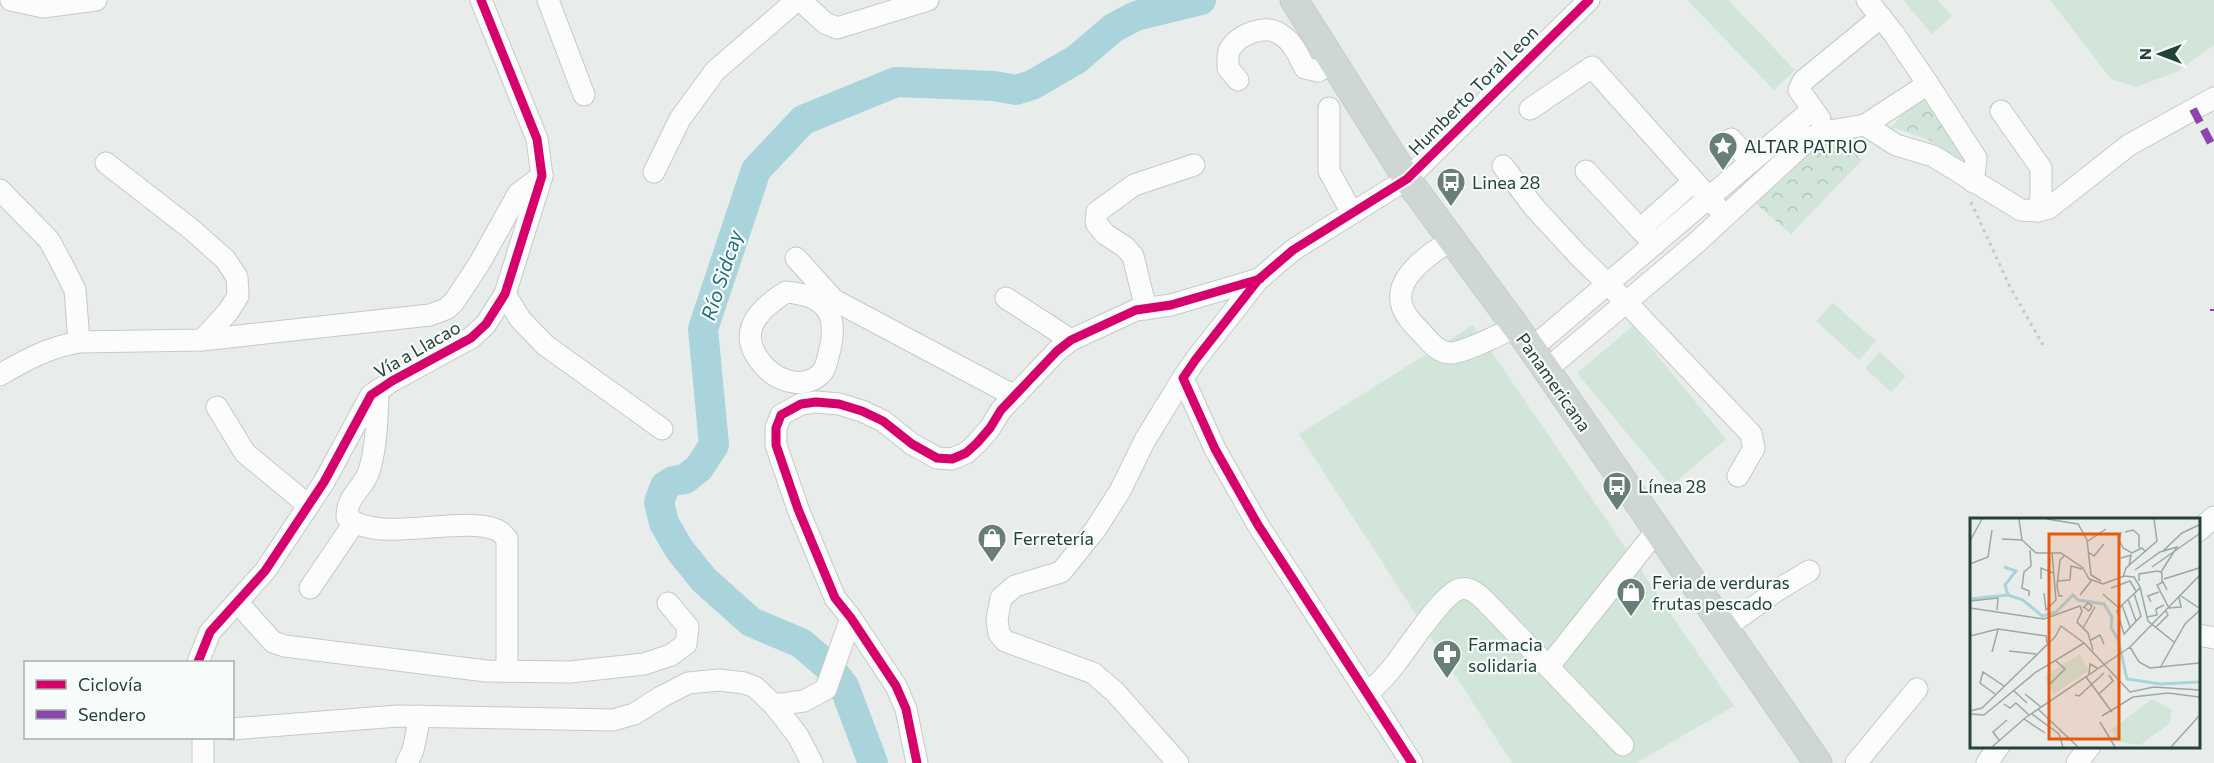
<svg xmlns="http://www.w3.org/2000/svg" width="2214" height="763" font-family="Commissioner,sans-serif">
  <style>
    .forest { fill: url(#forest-crowns) }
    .garden { fill: #d1e6d8 }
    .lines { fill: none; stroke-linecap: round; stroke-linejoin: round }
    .river { stroke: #a9d4db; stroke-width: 30 }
    .minor-casing { stroke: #c5cac8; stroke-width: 23 }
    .major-casing { stroke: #c3ccc9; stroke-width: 29 }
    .path { stroke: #c3ccca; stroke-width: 3; stroke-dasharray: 3 4.5; stroke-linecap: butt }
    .minor { stroke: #fcfcfc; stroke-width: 21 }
    .major { stroke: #cfd7d5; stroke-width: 27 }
    .quiet { stroke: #8e44ad; stroke-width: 8; stroke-dasharray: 15 8; stroke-linecap: butt }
    .cycleway-casing { stroke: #f7fbf9; stroke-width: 13 }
    .cycleway { stroke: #d6006c; stroke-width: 9 }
    .labels { text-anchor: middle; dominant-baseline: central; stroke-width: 4.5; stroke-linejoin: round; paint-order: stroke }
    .street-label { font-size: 18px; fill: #24423a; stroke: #f7fbf9 }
    .poi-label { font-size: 18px; fill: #24423a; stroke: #f7fbf9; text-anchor: start }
    .water-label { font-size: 20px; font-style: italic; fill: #1c6f80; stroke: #f7fbf9 }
    .inset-river { fill: none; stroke: #a9d4db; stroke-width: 3 }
    .inset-road { fill: none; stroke: #9aa9a4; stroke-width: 1.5 }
    .view { fill: #e8590c; fill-opacity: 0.15; stroke: #e8590c; stroke-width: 3 }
    .inset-edge { fill: none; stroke: #24423a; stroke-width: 3 }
  </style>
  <defs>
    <pattern id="forest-crowns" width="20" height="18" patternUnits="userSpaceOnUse" patternTransform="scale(1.5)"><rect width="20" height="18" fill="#d1e6d8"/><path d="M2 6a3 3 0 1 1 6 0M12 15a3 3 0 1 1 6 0" fill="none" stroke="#b3c6ba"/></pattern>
  </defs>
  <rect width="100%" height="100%" fill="#e8edeb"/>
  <!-- forest -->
  <g class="forest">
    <polygon points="1916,101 1926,101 1936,106 1966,159 1962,162 1927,139 1891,127"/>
    <polygon points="1816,141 1841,142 1862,160 1791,234 1755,203"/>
  </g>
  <!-- garden -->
  <g class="garden">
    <polygon points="1687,0 1728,0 1795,70 1774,90"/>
    <polygon points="1903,0 1938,0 1952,16 1932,34"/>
    <polygon points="2050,0 2214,0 2214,45 2177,72 2136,87 2111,79"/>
    <polygon points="1833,303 1876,341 1859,360 1816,321"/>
    <polygon points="1473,325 1734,706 1636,763 1512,763 1299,434"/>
    <polygon points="1633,326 1726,439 1671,486 1577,373"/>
    <polygon points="1880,352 1906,376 1891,392 1865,368"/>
  </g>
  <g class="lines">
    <!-- river -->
    <polyline class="river" points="873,763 844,686 829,667 801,643 751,622 704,580 679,549 664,523 659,502 665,486 673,481 685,479 699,468 714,445 703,329 756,170 803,120 896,82 994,86 1016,90 1032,85 1077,59 1113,28 1136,16 1201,0"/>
    <!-- minor casing -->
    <g class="minor-casing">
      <g id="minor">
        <polyline points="11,0 43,7 96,0"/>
        <polyline points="548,0 584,95"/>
        <polyline points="800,0 825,23 837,28 928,0"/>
        <polyline points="1867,0 1894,34 1928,84 1976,158 1973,182"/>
        <path d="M1238,80L1228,68C1228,62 1227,54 1230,49C1239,34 1265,24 1280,34C1294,42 1298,56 1305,68L1318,71L1333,62"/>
        <polyline points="1329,108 1329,171 1352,213"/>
        <polyline points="1530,109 1592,67 1717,207"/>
        <polyline points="2001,111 2041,168 2041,196 2038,211"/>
        <polyline points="1820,119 1799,90 1803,81 1881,17"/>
        <polyline points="1865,125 1896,145 1933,156 2021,210 2038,211 2049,208 2129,145 2214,98"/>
        <polyline points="1731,139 1751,162"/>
        <polyline points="106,163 191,229 225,259 237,277 238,296 228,312 202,340"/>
        <polyline points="1503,166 1533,206 1578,255 1626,302 1751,434 1754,448 1738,476"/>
        <polyline points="1586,171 1640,229"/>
        <polyline points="654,172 680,119 715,71 797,0"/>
        <polyline points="0,190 49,240 64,268 75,290 79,342"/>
        <path d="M1452,240C1432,252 1393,277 1402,306C1405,316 1414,325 1421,332C1429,341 1438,353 1451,353C1466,352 1500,334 1516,327"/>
        <polyline points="1655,244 1640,229 1693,182"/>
        <polyline points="796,258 834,300 1007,392 1017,394"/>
        <path d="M786,292C823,295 839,311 830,349C828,356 827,365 823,371C808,390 781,383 766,368C735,336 754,312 786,292Z"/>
        <polyline points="505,294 520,319 545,345 662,429"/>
        <polyline points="1006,298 1071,340"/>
        <polyline points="1146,309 1133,256 1125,247 1105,234 1096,223 1097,212 1134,185 1194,165"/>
        <polyline points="1531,349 1813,109"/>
        <polyline points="1546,370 1694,245 1811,137 1830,131 1865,125 1928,84"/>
        <path d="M0,375C25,360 50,347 79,342L202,340L430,315L446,309L454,302L479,264L518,194L542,176"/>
        <path d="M378,390C377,416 377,443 370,468C365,489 347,493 347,517C377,545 462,514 497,530C502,532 504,536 507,539V671"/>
        <polyline points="217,407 245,453 308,505"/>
        <polyline points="2198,531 2214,517"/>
        <polyline points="310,588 354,523"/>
        <polyline points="237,602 273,642 285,646 486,671 570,672 644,664 671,655 686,644 688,627 668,603"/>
        <polyline points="1725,628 1776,591 1809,571"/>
        <polyline points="2198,635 2214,638"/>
        <polyline points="198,662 210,632 265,571 324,482 371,395 392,381 471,338 486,324 505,294 542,176 537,139 481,0"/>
        <polyline points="1549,666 1657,530"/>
        <path d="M1367,694C1378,684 1388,674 1396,663C1409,647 1442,594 1460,589C1473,586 1483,599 1491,607L1623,745"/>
        <polyline points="774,705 804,701 826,689 851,618"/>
        <polyline points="232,729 398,716 613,720 634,714 661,697 688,683 719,680 744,683 755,687 774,705 798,736 812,763"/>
        <polyline points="203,738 203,763"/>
        <polyline points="407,763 413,750 420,716"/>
        <polyline points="917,763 906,709 896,686 851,618 835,598 798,509 776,445 776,428 781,415 801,404 816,402 839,404 862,411 883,421 912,444 937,458 952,459 966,453 977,443 990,428 1001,410 1057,351 1071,340 1136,310 1171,305 1259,279"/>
        <polyline points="1178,763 1115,692 1093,673 1005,641 999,634 997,619 1001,598 1015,586 1061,572 1095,530 1120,491 1145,440 1183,378"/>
        <polyline points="1412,763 1258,525 1215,449 1183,378 1196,359 1258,280 1293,250 1407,179 1589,0"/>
        <polyline points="1856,763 1917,689"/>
        <polyline points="1987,763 1999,746"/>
        <polyline points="2077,763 2090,746"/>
      </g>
    </g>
    <!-- major casing -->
    <g class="major-casing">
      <polyline id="major" points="1294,0 1407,179 1530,346 1818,763"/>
    </g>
    <!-- path -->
    <polyline class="path" points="1971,202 2009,285 2043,345"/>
    <!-- minor -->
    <use href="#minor" class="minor"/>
    <!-- major -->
    <use href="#major" class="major"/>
    <!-- quiet -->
    <g class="quiet">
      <polyline points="2193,109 2214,149"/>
      <polyline points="2214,311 2214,309"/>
    </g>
    <!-- cycleway casing -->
    <g class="cycleway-casing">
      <g id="cycleway">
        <polyline points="198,662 210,632 265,571 324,482 371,395 392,381 471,338 486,324 505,294 542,176 537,139 481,0"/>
        <polyline points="917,763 906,709 896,686 851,618 835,598 798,509 776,445 776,428 781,415 801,404 816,402 839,404 862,411 883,421 912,444 937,458 952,459 966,453 977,443 990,428 1001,410 1057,351 1071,340 1136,310 1171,305 1260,279"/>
        <polyline points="1412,763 1258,525 1215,449 1183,378 1196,359 1258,280 1293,250 1407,179 1589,0"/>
      </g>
    </g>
    <!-- cycleway -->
    <use href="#cycleway" class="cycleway"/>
  </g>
  <!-- icons -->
  <defs>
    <g id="sight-pin" transform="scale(1.5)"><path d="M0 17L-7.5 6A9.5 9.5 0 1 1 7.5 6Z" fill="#697e78" stroke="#f7fbf9"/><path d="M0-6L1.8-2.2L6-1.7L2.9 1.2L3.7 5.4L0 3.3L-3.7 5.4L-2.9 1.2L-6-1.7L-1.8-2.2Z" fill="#fff"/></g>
    <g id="bus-pin" transform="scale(1.5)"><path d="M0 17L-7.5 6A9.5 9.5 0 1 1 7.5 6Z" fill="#697e78" stroke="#f7fbf9"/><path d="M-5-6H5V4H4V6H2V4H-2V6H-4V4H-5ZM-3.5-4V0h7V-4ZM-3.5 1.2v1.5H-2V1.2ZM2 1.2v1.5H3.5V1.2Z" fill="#fff"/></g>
    <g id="shop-pin" transform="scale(1.5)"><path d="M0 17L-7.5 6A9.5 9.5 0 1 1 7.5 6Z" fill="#697e78" stroke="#f7fbf9"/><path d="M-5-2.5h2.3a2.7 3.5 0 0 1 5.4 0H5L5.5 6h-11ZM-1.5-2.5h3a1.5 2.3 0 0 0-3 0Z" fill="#fff"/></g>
    <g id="pharmacy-pin" transform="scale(1.5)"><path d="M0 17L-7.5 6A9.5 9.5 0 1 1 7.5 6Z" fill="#697e78" stroke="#f7fbf9"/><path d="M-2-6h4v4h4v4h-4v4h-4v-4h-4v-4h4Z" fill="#fff"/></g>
  </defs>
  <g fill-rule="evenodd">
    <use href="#sight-pin" x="1723" y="146"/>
    <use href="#bus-pin" x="1451" y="182"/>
    <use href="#bus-pin" x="1617" y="486"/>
    <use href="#shop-pin" x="992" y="538"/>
    <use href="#shop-pin" x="1631" y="592"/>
    <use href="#pharmacy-pin" x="1447" y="654"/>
  </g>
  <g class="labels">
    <!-- street labels -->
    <g class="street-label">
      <text transform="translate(1473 90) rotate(-45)">Humberto Toral Leon</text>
      <text transform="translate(417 349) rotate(-30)">Vía a Llacao</text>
      <text transform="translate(1554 382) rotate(55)">Panamericana</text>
    </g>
    <!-- poi labels -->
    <g class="poi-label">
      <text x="1744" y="146">ALTAR PATRIO</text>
      <text x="1472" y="182">Linea 28</text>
      <text x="1638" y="486">Línea 28</text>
      <text x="1013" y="538">Ferretería</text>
      <text x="1652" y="582">Feria de verduras<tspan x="1652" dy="21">frutas pescado</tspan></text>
      <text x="1468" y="644">Farmacia<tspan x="1468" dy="21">solidaria</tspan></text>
    </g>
    <!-- water labels -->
    <g class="water-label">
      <text transform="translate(721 275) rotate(-72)">Río Sidcay</text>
    </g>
  </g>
  <!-- overview -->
  <g transform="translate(1970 518)">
    <rect width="230" height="230" fill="#e8edeb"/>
    <path d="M109,136L119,152L84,176L74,159ZM182,181L202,192L200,205L170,227L148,224L142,211Z" fill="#d1e6d8"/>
    <path class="inset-river" d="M34,49L46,53L35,67L38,77M0,81L38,77L53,82L72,98L86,94L103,77L108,82L134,86L142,99L141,110L148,121L157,161L190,166L229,164"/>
    <path class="inset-road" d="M49,1L52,22L66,35H91L113,50L119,61L133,66L154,58L164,59L170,69L178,103L204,124M77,1L108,6L117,22L121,57L131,63M151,14L149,22L153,30L162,35L172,30L176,34M155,14L163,12L169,17V30M32,21L52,22M0,23L12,1M118,23L136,11M193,33L212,15L229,7M118,34L124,38L134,26M151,40L161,37L159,48M0,46L18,39L22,12M182,49L229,16M165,52L190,34L207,29L191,54M153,59L156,50L187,23L184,1M71,61V50L83,55M194,61L229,50M87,63L100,62L101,48L112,51M169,63V56L188,53L192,55V64M141,70L160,63L166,73M197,72L193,64L187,67L199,90L211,89L209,79M74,75L76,92L86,82L82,35M164,75L171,98L154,116L147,93L152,87L169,71L170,69M133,76L149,90M110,77L122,62M59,78V73L52,70L54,54L61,48L60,32M93,78H89L87,68L90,42L94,38M211,78L229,90M158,81L166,103M0,83L28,80L27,92M181,84L178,78L189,74M152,87L160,109M0,90L74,101L110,88L112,93L107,104L118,115L123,132M113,90L118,85L122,88L119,93L114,89M177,99L187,97L186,91L194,87M186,109L198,97L196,93M113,110L125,89M0,118L28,111L76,118L77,125M121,122L130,117L134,126M160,129L169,144L180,150L229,145M39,133L66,136M22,134L28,112M190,150L215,106L229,93M119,156L120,146L127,150M116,159L142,194M80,166L95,151L85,142M43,172L57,185M25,176L10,165L13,154L34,168M55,176L71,189M129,176L143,163L139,157M105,177L109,178L134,155M34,186L40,190L46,185L59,197M68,191L108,229M0,193L12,190L85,119L91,108L114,125M0,196L14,197L66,154L114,125L160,174L184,169L229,172M62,196L89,216L93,229M132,198L163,179L198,175L229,179M54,201L75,215M130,204L145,229M29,222L23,214L37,202M22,229L55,200L160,129L229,58M201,229L229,198"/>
    <path class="view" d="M79,16H149V221H79Z"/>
    <rect width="230" height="230" class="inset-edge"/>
  </g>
  <!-- legend -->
  <rect x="24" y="661" width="210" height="78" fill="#f7fbf9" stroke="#a3b1ad" stroke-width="1.5"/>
  <rect x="36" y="680" width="30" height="9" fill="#d6006c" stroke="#a3b1ad" stroke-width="1.5"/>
  <text x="78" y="691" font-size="18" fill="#24423a">Ciclovía</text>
  <rect x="36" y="710" width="30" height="9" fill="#8e44ad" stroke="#a3b1ad" stroke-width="1.5"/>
  <text x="78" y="721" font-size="18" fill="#24423a">Sendero</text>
  <!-- north arrow -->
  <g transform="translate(2160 54) rotate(270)" stroke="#f7fbf9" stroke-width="4.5" paint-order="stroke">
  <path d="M0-4.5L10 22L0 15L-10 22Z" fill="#24423a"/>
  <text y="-9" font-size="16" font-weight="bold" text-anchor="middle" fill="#24423a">N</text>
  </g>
</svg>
